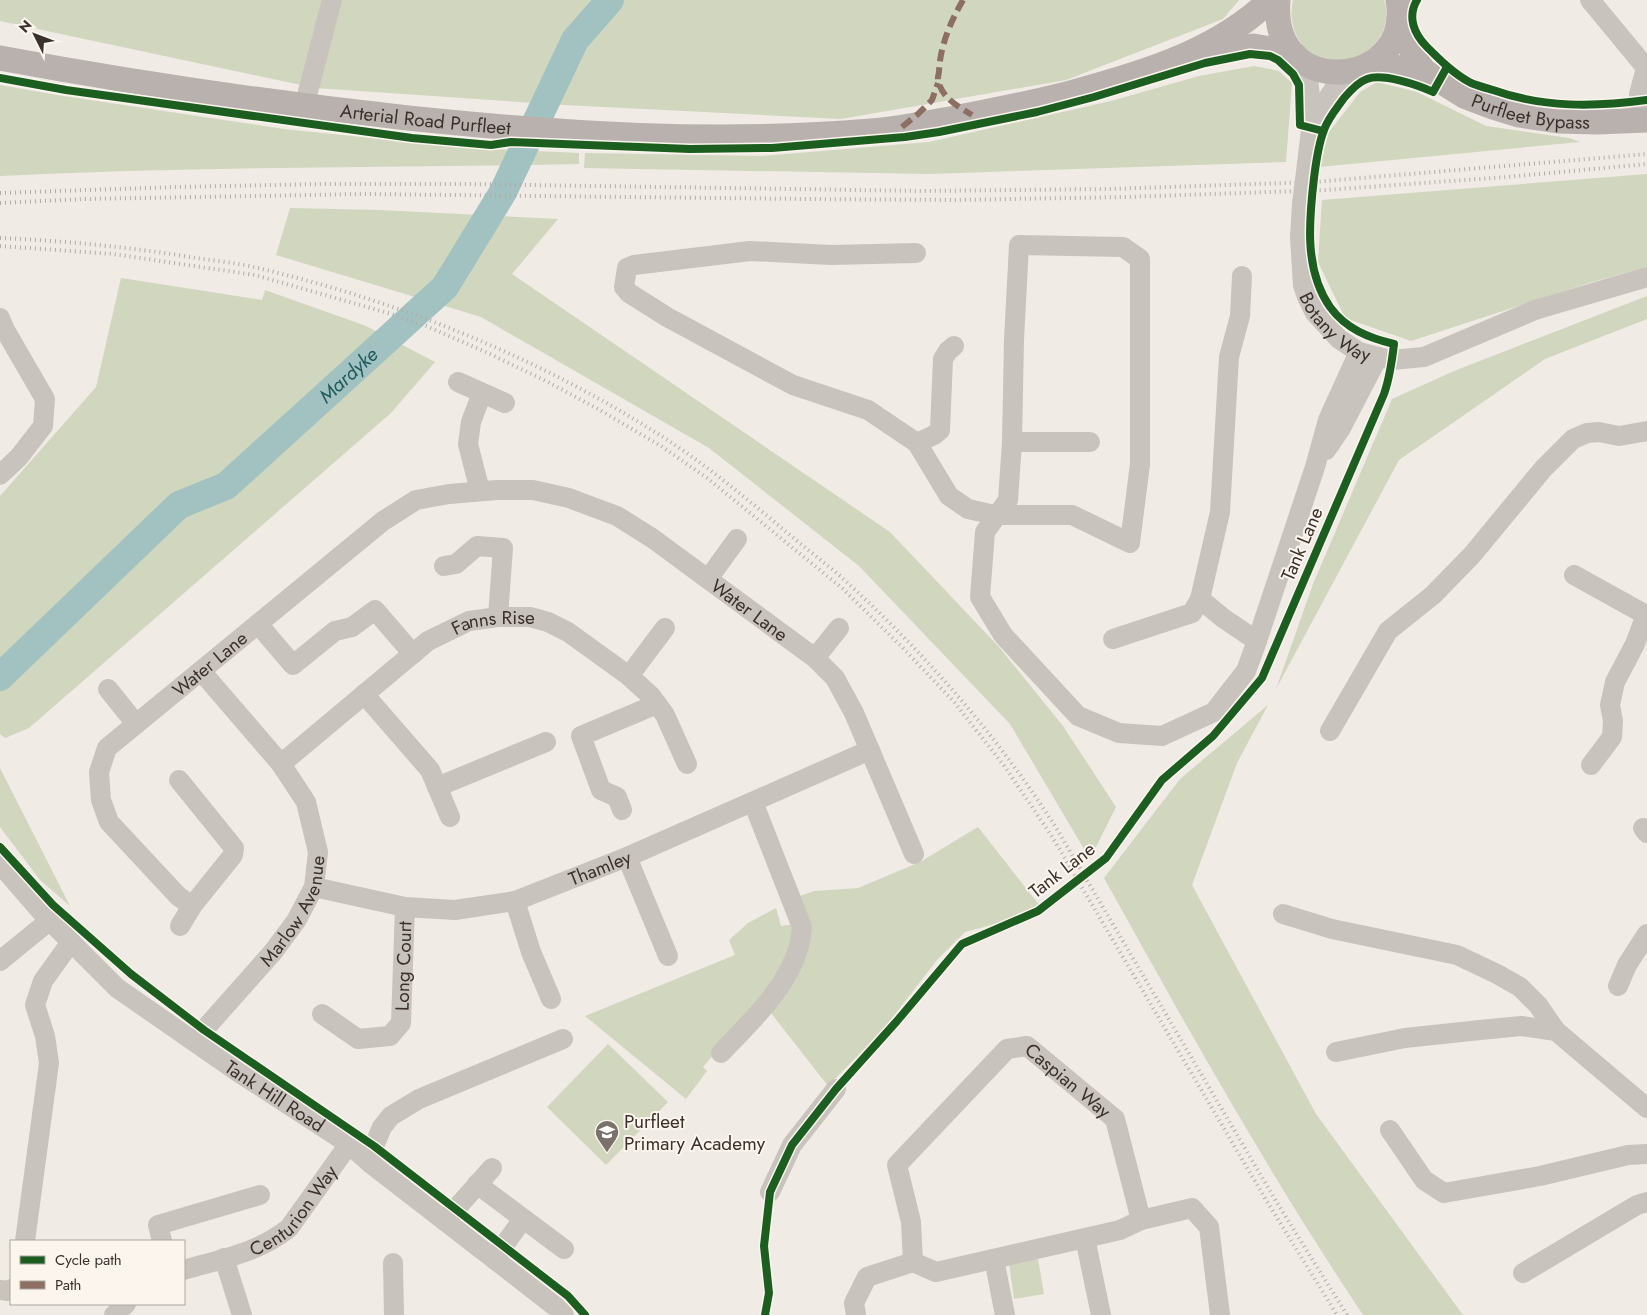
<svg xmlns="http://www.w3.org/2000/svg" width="1647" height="1315" font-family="Jost,sans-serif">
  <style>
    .green { fill: #d1d6bf }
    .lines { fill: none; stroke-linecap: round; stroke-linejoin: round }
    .river { stroke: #a1c2c1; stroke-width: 28 }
    .minor { stroke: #c9c3be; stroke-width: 20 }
    .major { stroke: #b8b1ad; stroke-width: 25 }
    .rail { stroke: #b1aca8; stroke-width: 4; stroke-dasharray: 1 4; stroke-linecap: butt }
    .minor-bridge { stroke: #c9c3be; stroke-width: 20 }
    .quiet { stroke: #8d6e63; stroke-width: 6; stroke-dasharray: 12 6; stroke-linecap: butt }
    .cycleway-casing { stroke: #fbf5ee; stroke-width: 11 }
    .cycleway { stroke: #1b5e20; stroke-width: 8 }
    .labels { text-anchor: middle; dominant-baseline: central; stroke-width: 4; stroke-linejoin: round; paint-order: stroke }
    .street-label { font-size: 19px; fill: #3b302b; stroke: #fbf5ee }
    .poi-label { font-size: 19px; fill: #3b302b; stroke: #fbf5ee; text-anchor: start }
    .water-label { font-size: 20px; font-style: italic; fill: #1f5a5e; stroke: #fbf5ee }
  </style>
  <rect width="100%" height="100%" fill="#f0ebe5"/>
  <!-- green -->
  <g class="green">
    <polygon points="0,0 1239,0 1223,19 1066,80 841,119 564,105 315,88 0,21"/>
    <path d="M1293,0H1384C1392,24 1379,47 1357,57C1353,58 1350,60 1346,61C1309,65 1285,35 1293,0Z"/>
    <polygon points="1254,66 1279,71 1292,83 1286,162 929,174 584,168 585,153 762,156 929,142 1111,101 1199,76"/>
    <polygon points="1377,82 1417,92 1486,126 1569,138 1580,142 1319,167 1329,132 1360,92"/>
    <path d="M0,85L57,95L284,129L469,148L579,153V164C386,168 193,166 0,176Z"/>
    <polygon points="1647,174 1647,267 1589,283 1411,341 1345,318 1318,262 1322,200"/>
    <polygon points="290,208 380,210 558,219 512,274 890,532 999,647 1063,726 1116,807 1090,859 1010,724 859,566 709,448 481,317 276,255"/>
    <polygon points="121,278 262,300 265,290 366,326 435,362 391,413 29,728 5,738 0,734 0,496 96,387"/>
    <polygon points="1647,296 1647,319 1545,359 1399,460 1276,689 1313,584 1392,399 1454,371"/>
    <path d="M1268,705L1237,763L1192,885L1316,1114L1463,1315H1363C1269,1174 1186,1026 1104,878L1180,779Z"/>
    <polygon points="0,768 70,906 40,880 0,827"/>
    <polygon points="978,827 1040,906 1013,919 965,932 937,960 883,1030 828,1086 760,999 703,1067 707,1071 686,1099 585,1016 735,955 729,940 748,923 776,908 781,926 794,924 797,897 814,891 858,888 920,862"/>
    <polygon points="608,1044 668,1102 606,1165 547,1107"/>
    <polygon points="1038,1259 1044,1294 1014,1299 1009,1263"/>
  </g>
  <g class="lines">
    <!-- river -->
    <path class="river" id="s1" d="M0,677L179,505L226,486L445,287L503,192L575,40L610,0"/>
    <!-- minor -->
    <g class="minor">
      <polyline points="1590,0 1647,69"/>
      <path d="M1305,63C1310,88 1313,114 1310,139"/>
      <polyline points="304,107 332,0"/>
      <polyline points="1640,120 1639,94 1646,68"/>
      <polyline points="1312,122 1334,89 1354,71"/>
      <path id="s2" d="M1302,204L1300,237L1303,285L1307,297L1315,313L1339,339L1359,352L1378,357L1392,360L1424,357L1535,310L1647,277"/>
      <polyline points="916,253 831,255 750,251 634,265 627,268 624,287 629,293 667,317 793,385 868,410 917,443 949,496 968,509 995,515 1072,515 1130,543 1140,464 1140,259 1123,247 1019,245 1014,340 1012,442 1008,500 985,532 980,597 1003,635 1078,716 1119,733 1162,736 1214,712 1246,671 1257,641 1315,467 1328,420 1359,352"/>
      <polyline points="1242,276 1240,316 1229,357 1220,512 1200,599 1223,618 1257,641"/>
      <polyline points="0,318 5,330 45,399 43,426 19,457 0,475"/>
      <polyline points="458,382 505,403"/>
      <polyline points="1012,442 1090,442"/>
      <polyline points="917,443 934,435 940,430 943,359 948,351 954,346"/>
      <polyline points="1326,450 1341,428 1378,357"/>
      <polyline points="480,491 468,444 471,422 482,393"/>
      <polyline points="444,566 456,564 477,546 503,548 498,617"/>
      <polyline points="1574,575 1646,615 1647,614"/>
      <polyline points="708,579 737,539"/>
      <polyline points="258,624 293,665 335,631 352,627 375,610 413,654"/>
      <polyline points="1113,639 1192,613 1200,599"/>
      <polyline points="815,658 839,628"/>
      <polyline points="629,676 665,628"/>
      <polyline points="108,689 136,724"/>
      <polyline points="364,694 430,770 450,817"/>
      <polyline points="1330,731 1388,631 1433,595 1472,555 1543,469 1573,439 1587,433 1599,432 1619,436 1647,431"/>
      <path id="s3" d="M281,764L428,641L469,621L498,617H530L548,622L568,632L629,676L651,696L665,715L687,764"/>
      <polyline points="1591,765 1612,737 1613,721 1610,705 1615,682 1635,644 1646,615"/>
      <polyline points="179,780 234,848 233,855 192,906 180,926"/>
      <polyline points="437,787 546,742"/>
      <polyline points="622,810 617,797 601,790 581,736 657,704"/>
      <polyline points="1643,828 1647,833"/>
      <polyline points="627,857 668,956"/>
      <path id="s4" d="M0,864L45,916L117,988L238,1072L349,1144L370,1163L556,1307L564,1315"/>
      <path id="s5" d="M314,887L405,907L455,910L515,901L627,857L870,750"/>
      <polyline points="515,901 531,952 551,999"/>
      <path id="s6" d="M192,906L178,896L109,822L101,800L99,772L107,748L383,521L416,500L449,494L497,490H533L569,498L617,516L652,538L815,658L835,678L854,713L914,854"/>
      <polyline points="1283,914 1332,929 1457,955 1497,974 1520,987 1538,1005 1556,1031 1647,1108"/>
      <polyline points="0,961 49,921"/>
      <polyline points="1618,986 1627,965 1647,934"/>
      <path id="s7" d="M322,1014L358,1039L390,1036L401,1023L405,907"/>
      <path id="s8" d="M194,1041L273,952L296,921L314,887L318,852L306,802L281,764L201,671"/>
      <polyline points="1336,1052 1405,1038 1480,1030 1521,1026 1556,1031"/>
      <path d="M721,1053C751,1021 787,989 799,946C801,940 801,933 802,927L753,802"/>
      <polyline points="1390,1130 1424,1180 1444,1193 1540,1176 1628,1155 1647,1154"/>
      <polyline points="370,1163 374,1146 382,1127 391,1116 419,1099 563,1039"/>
      <polyline points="477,1184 564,1249"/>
      <polyline points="770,1192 792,1145 836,1089"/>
      <polyline points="445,1221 492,1168"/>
      <polyline points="1085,1238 1101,1315"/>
      <polyline points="25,1241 49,1063 45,1036 35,1005 43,981 71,942"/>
      <polyline points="162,1241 158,1225 260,1195"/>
      <polyline points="224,1258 242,1315"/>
      <polyline points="494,1259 523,1219"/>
      <polyline points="994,1259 1005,1315"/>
      <polyline points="913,1262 936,1272 1120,1230 1141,1220"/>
      <polyline points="393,1263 394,1315"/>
      <path id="s9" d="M184,1270C221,1259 258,1253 289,1228L349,1144"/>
      <polyline points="1523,1273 1637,1205 1647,1202"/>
      <polyline points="0,1290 8,1291 11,1289"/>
      <polyline points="114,1315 126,1304"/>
      <path id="s10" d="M856,1315L854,1303L867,1277L913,1262L911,1222L897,1165L1007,1049L1027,1046L1115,1119L1141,1220L1192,1208L1209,1227L1220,1315"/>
    </g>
    <!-- major -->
    <g class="major">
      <path d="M1278,0C1269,103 1414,89 1398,0"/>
      <polyline points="1399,21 1415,58 1424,71"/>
      <polyline points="1206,53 1253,46 1277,50 1295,55"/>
      <path id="s11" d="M0,58C135,83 271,103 408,118C562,134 716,144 871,131C899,129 928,123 955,118C994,110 1032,103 1070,93C1141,74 1216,52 1270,0"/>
      <path id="s12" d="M1370,64L1424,71L1464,96L1493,107L1519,115L1558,121L1597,122L1647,120"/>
    </g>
    <!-- rail -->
    <g class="rail">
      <polyline points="0,193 177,187 322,184 466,184 922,191 1109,189 1314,182 1647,154"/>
      <polyline points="0,203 84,199 365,194 802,199 956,200 1126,197 1325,190 1507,177 1647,164"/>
      <path d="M0,238C66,241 131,247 196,258C216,261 238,263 258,268C402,302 542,359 666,439C712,469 754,505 796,540C814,555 833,569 850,585C929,658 1001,740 1058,831L1276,1201L1347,1315"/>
      <polyline points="0,246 113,254 255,275 388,313 426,326 488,353 548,382 598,409 661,446 707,478 755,517 843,589 902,647 955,703 1005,767 1051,835 1269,1205 1337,1315"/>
    </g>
    <!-- minor-bridge -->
    <polyline class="minor-bridge" points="1302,204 1310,139"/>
    <!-- quiet -->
    <g class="quiet">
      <path d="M963,0C950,23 940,46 939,72C938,76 937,80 939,84C944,99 959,107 972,115"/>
      <polyline points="902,127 918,114 932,100 938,83"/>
    </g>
    <!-- cycleway casing -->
    <g class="cycleway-casing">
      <g id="cycleway">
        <path d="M1417,0C1407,17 1414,34 1427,47C1441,61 1454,74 1471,83C1478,86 1486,88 1493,90C1543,108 1595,107 1647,100"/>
        <polyline points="0,78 66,90 412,138 491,145 511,142 690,149 772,148 905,137 939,132 1037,112 1094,97 1205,63 1250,54 1270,56 1278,60 1293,74 1299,85 1300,125 1323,131"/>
        <polyline points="0,847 53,905 131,974 204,1030 374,1146 568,1296 585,1315"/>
        <path d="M765,1315L769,1293L764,1246L770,1192L792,1145L836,1089L897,1021L962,944L1038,911L1106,858L1162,780L1213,736L1262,678L1384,394C1390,377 1392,361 1394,344C1369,338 1346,329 1330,307C1304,270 1309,220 1314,178C1316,162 1318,145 1324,130C1328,118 1337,108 1344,98C1350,91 1358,82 1367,79C1383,73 1418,85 1433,92L1447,67"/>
      </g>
    </g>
    <!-- cycleway -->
    <use href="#cycleway" class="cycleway"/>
  </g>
  <!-- icons -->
  <defs>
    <g id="school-pin" transform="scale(1.25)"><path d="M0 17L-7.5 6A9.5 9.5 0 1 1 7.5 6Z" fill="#7a716c" stroke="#fbf5ee"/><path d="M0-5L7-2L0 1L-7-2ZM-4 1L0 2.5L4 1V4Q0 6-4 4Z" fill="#fff"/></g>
  </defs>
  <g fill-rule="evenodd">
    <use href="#school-pin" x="607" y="1132"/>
  </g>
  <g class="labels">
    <!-- street labels -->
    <g class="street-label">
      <text stroke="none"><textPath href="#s12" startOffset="171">Purfleet Bypass</textPath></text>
      <text stroke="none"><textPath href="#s11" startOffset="430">Arterial Road Purfleet</textPath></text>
      <text stroke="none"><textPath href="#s2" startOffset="136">Botany Way</textPath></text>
      <text transform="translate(1302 544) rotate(-67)">Tank Lane</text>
      <text stroke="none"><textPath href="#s6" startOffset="960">Water Lane</textPath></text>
      <text stroke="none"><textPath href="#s3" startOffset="261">Fanns Rise</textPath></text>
      <text stroke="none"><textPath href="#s6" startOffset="328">Water Lane</textPath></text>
      <text stroke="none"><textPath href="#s5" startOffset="295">Thamley</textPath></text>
      <text transform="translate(1062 870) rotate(-38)">Tank Lane</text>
      <text stroke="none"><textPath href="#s8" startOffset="166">Marlow Avenue</textPath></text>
      <text stroke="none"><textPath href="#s7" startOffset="150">Long Court</textPath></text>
      <text stroke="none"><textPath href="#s10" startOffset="422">Caspian Way</textPath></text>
      <text stroke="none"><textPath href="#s4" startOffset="362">Tank Hill Road</textPath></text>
      <text stroke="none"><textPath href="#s9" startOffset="129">Centurion Way</textPath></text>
    </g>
    <!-- poi labels -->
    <g class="poi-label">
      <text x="624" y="1121">Purfleet<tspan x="624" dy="22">Primary Academy</tspan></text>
    </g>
    <!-- water labels -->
    <g class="water-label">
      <text stroke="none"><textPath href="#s1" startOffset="464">Mardyke</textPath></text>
    </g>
  </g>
  <!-- legend -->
  <rect x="10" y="1240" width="175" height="65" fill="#fbf5ee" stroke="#aea6a0"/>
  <rect x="20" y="1256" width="25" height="8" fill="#1b5e20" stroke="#aea6a0"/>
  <text x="55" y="1265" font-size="15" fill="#3b302b">Cycle path</text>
  <rect x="20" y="1281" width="25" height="8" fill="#8d6e63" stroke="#aea6a0"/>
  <text x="55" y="1290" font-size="15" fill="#3b302b">Path</text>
  <!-- north arrow -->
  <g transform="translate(35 35) rotate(312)" stroke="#fbf5ee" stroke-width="4" paint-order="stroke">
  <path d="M0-4L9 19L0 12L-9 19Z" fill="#3b302b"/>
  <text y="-8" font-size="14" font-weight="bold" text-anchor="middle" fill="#3b302b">N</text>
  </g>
</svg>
